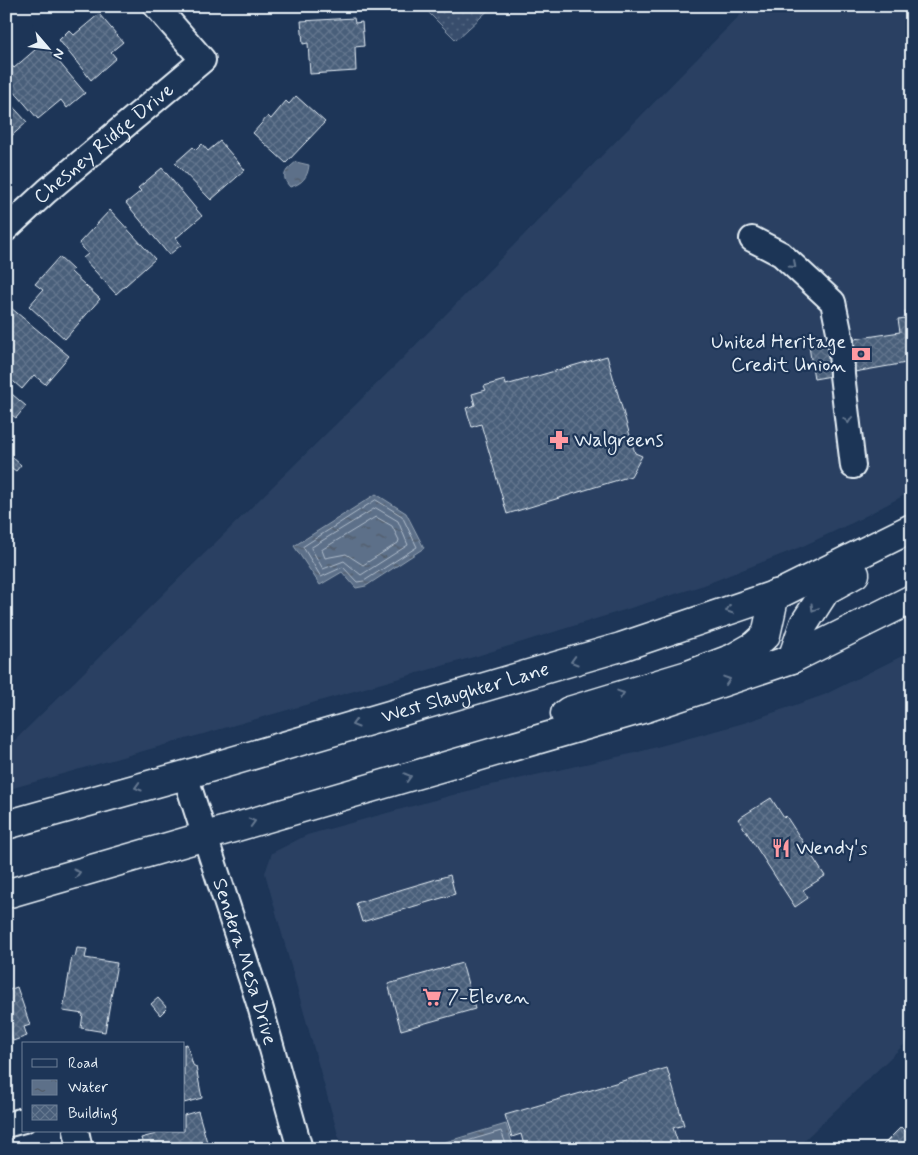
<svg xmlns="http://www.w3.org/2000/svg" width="918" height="1155" font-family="Mynerve,sans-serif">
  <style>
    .built { fill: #2a4162 }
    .green { fill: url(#green-dots); stroke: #909fb2 }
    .water { fill: url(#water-ripples); stroke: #95a4b5 }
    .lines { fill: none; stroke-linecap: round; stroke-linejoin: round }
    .shore { stroke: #b0bdcc; stroke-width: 1 }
    .building { fill: url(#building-cross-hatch); stroke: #e8f1f8 }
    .minor-casing { stroke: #e8f1f8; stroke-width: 28 }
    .major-casing { stroke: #e8f1f8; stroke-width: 31 }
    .minor { stroke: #1d3557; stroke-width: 24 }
    .major { stroke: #1d3557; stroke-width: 28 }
    .oneway { stroke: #64778f }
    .labels { text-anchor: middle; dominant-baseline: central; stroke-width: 4.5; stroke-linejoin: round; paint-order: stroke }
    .street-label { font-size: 20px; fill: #e8f1f8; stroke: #1d3557 }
    .poi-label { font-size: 20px; fill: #e8f1f8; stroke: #1d3557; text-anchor: start }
  </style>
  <defs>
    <pattern id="green-dots" width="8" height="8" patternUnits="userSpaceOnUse" patternTransform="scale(1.25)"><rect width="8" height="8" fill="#374d6c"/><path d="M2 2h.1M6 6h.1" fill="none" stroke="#546782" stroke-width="1.8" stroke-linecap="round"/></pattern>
    <pattern id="water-ripples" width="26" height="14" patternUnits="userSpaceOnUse" patternTransform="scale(1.25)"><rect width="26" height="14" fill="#5d7089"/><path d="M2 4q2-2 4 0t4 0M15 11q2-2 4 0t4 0" fill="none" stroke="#505a66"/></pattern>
    <pattern id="building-cross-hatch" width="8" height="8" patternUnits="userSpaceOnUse" patternTransform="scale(1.25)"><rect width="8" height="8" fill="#495e7a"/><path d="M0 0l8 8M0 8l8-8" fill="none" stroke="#63768e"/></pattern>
  </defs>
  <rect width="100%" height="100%" fill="#1d3557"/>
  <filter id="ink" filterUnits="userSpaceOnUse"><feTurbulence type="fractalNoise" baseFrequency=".02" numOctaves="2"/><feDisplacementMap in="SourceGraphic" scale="10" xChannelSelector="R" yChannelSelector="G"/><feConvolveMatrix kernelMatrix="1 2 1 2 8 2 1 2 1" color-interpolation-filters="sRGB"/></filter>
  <g filter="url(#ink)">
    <!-- built -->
    <g class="built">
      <polygon points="749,6 912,6 912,491 856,521 803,546 704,585 477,656 6,790 6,749 398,363"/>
      <polygon points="912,651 912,1037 795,1149 342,1149 265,873 272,853 307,835 482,787 635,753 744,723 824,695"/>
    </g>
    <!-- green -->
    <polygon class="green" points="422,6 493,6 456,40"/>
    <!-- water -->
    <g class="water">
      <path d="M296,162L309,165C308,177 302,184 290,187C279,175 287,169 296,162Z"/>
      <polygon points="376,494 406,513 424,548 366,586 356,588 342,572 320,585 294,546"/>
      <polygon points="506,1124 514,1149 422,1149"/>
    </g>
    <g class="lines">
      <!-- shore -->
      <g class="shore">
        <polygon points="376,500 402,516 417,547 364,581 357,582 343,567 321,577 303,547"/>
        <polygon points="376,508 398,521 408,545 361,575 344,561 323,569 311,548"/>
        <polygon points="376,517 392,526 399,540 398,543 363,565 346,554 325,558 322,550"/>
        <polyline points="440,1149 501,1131 508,1149"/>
      </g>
    </g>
    <!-- building -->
    <g class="building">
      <polygon points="99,14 123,42 111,52 116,58 91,80 59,40 69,30 74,35"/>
      <polygon points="354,18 355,23 362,22 364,46 355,47 356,71 310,74 308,43 303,44 301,21"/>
      <polygon points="43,43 85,93 67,108 61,100 38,119 6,82 6,59 14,68"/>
      <polygon points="296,96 325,122 286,163 253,133 268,116 271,119 286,101 289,104"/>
      <polygon points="6,99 27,122 6,141"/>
      <polygon points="220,141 245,170 211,200 175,163 193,147 196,150 202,144 208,151"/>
      <polygon points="162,168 202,216 176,238 181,245 169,255 126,203 141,191 138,188"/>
      <polygon points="110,210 155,259 116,294 83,258 88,254 79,243"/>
      <polygon points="59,257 73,270 71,272 100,299 65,339 29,306 43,290 35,284"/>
      <polygon points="11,308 69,356 45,384 34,375 22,389 6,375 6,314"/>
      <polygon points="912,310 912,399 906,363 814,379 809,346 900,332 898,319 906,318 905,311"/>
      <polygon points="607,356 635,453 642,456 631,476 507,514 481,424 472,427 466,408 475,405 472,394 486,390 484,386 505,380 506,385"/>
      <polygon points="6,389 26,406 16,418 6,411"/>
      <polygon points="12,457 21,465 16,471 6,464"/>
      <polygon points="771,798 784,818 786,816 825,876 803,890 808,898 795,907 738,819"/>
      <polygon points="450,875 455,894 362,922 356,903"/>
      <polygon points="77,948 87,949 85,958 117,963 105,1032 81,1028 83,1014 63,1011 72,956 75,957"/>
      <polygon points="462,963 475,1009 401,1030 388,984"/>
      <polygon points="17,987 30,1025 24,1027 27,1036 13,1041 10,1031 6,1033 6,991"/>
      <polygon points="158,998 167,1008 160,1015 151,1004"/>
      <polygon points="187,1044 193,1065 196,1067 202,1098 184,1103 184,1045"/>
      <polygon points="667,1068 684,1125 673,1128 680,1149 525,1149 521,1134 512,1137 505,1115"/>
      <polygon points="198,1111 209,1149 141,1149 144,1148 141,1138 156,1134 155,1131 184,1131 184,1115"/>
      <polygon points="901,1127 909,1135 912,1135 912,1144 906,1149 879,1149"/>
    </g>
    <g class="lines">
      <!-- minor casing -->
      <g class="minor-casing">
        <g id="minor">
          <path id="s1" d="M6,229L47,191L203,60L156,6"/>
          <polyline points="752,239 781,254 833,302 841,341 842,375 853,466"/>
          <path id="s2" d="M185,775L260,1006L300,1149"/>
          <polyline points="6,1125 24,1120"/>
          <polyline points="76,1131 80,1149"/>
        </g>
      </g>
      <!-- major casing -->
      <g class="major-casing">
        <g id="major">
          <polyline points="792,659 804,624 826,590 855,574"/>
          <polyline points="565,714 569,711 688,675 733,658 754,646 766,635 775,594"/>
          <path id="s3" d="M6,825L185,775L621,647L783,592L912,528"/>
          <polyline points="6,894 649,707 792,659 912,599"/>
        </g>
      </g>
      <!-- minor -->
      <use href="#minor" class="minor"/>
      <!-- major -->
      <use href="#major" class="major"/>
    </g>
    <!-- one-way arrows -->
    <defs><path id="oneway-chevron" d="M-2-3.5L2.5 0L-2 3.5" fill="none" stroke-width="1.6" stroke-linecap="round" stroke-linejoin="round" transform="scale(1.25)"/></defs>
    <g class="oneway">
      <use href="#oneway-chevron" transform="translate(793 265) rotate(42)"/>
      <use href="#oneway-chevron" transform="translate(848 420) rotate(83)"/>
      <use href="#oneway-chevron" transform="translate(814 608) rotate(121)"/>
      <use href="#oneway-chevron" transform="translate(729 610) rotate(161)"/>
      <use href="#oneway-chevron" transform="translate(574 661) rotate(164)"/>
      <use href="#oneway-chevron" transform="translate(727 680) rotate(-18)"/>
      <use href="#oneway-chevron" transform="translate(621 694) rotate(-18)"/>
      <use href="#oneway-chevron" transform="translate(355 724) rotate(164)"/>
      <use href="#oneway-chevron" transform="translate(408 777) rotate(-16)"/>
      <use href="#oneway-chevron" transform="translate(138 787) rotate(164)"/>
      <use href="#oneway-chevron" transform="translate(252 822) rotate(-16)"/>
      <use href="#oneway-chevron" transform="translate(77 873) rotate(-16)"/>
    </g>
  </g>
  <!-- icons -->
  <defs>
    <g id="bank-bare" transform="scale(1.5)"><path d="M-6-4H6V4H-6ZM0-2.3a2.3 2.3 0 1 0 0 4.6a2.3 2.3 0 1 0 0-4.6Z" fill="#ff9aa2" stroke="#1d3557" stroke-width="2.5" paint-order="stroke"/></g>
    <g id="pharmacy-bare" transform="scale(1.5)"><path d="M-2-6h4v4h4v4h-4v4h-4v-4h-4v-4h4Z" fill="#ff9aa2" stroke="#1d3557" stroke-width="2.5" paint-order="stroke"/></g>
    <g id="restaurant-bare" transform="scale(1.5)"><path d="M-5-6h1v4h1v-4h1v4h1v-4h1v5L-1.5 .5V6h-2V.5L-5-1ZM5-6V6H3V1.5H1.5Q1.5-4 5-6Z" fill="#ff9aa2" stroke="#1d3557" stroke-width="2.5" paint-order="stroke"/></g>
    <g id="supermarket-bare" transform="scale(1.5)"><path d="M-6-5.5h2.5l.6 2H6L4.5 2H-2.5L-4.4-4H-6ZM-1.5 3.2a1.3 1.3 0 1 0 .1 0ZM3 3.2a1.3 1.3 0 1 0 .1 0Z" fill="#ff9aa2" stroke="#1d3557" stroke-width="2.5" paint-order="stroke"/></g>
  </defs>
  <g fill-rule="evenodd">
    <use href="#bank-bare" x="861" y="354"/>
    <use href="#pharmacy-bare" x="559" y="440"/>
    <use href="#restaurant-bare" x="781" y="848"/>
    <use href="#supermarket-bare" x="432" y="997"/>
  </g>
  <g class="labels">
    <!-- street labels -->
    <g class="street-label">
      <text stroke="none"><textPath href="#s1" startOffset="130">Chesney Ridge Drive</textPath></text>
      <text stroke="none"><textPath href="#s3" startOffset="478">West Slaughter Lane</textPath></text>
      <text stroke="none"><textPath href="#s2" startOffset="196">Sendera Mesa Drive</textPath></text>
    </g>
    <!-- poi labels -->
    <g class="poi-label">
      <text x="846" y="342" text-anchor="end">United Heritage<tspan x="846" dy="23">Credit Union</tspan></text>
      <text x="574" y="440">Walgreens</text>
      <text x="796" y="848">Wendy's</text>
      <text x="447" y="997">7-Eleven</text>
    </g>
  </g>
  <!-- margin -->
  <rect width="918" height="1155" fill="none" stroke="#1d3557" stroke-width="25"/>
  <rect x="12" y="12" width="893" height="1130" fill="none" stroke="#e8f1f8" stroke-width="2" filter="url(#ink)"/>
  <!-- legend -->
  <rect x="22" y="1042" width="162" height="90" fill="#1d3557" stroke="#6e8097"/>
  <rect x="32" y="1059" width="25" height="8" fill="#1d3557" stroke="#6e8097"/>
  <text x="68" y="1068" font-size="15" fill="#e8f1f8">Road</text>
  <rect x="32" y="1080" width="25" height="15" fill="url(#water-ripples)" stroke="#6e8097"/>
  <text x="68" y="1092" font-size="15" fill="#e8f1f8">Water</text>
  <rect x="32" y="1105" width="25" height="15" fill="url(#building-cross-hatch)" stroke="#6e8097"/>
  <text x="68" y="1118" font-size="15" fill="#e8f1f8">Building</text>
  <!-- north arrow -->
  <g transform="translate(48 48) rotate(118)" stroke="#1d3557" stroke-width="4" paint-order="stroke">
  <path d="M0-4L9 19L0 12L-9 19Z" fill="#e8f1f8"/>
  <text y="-8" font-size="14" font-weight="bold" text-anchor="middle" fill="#e8f1f8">N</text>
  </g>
</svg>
